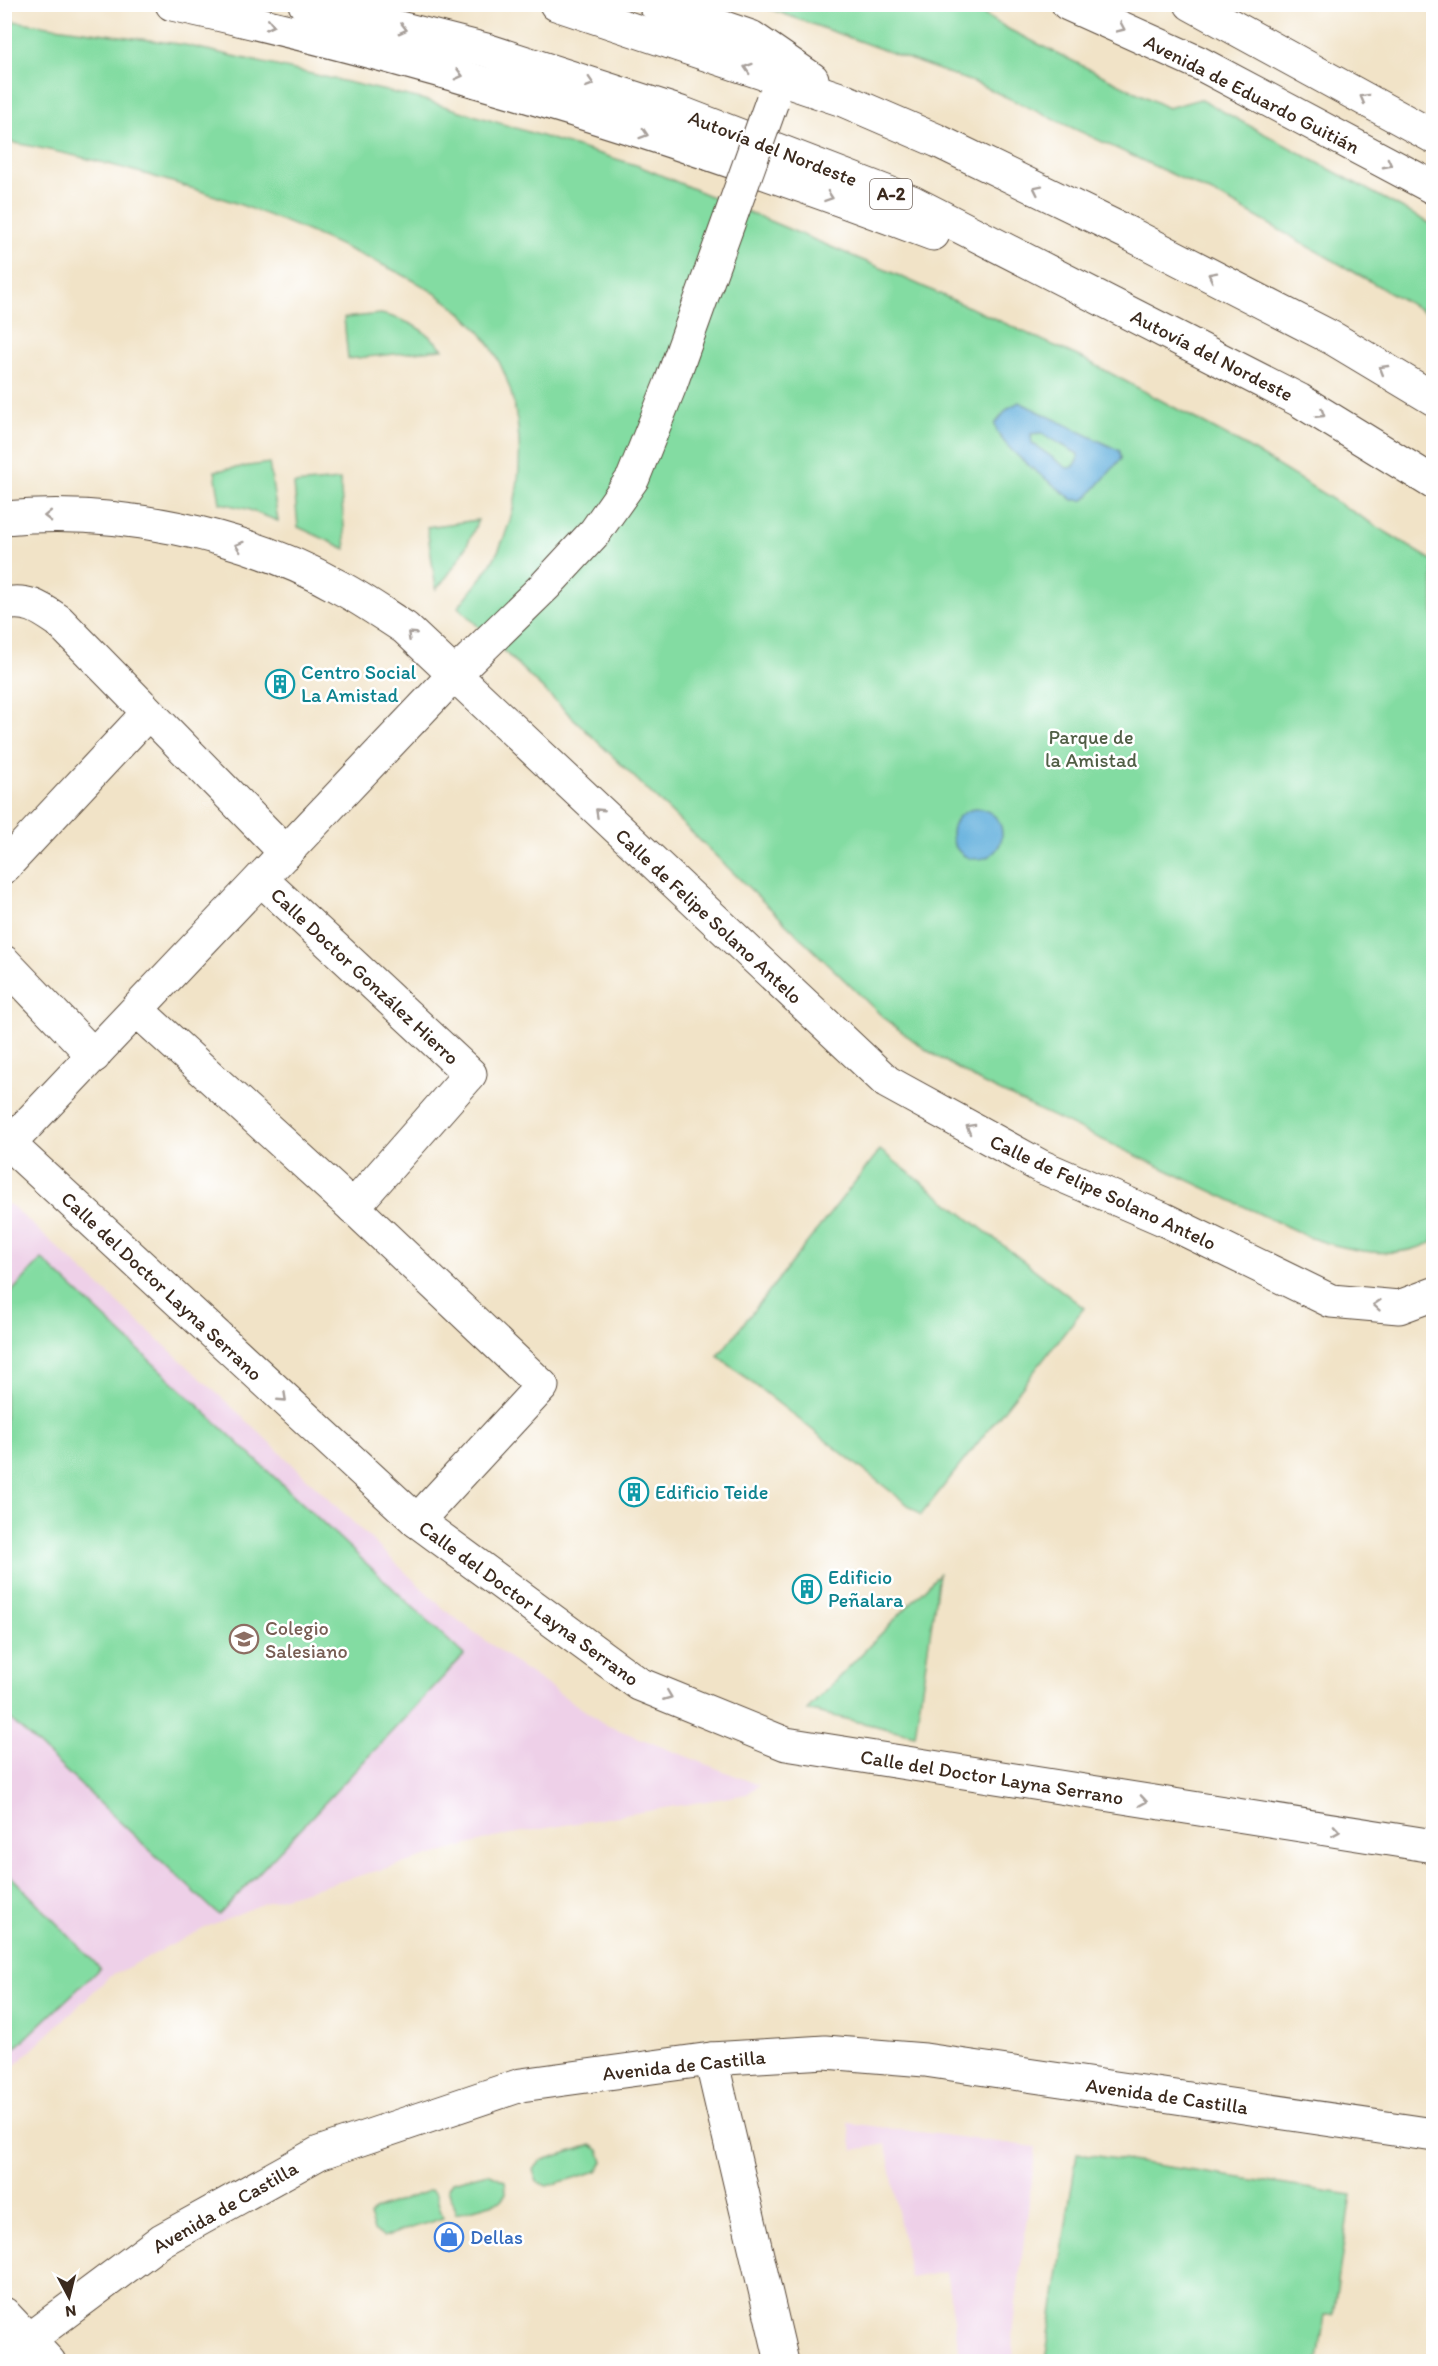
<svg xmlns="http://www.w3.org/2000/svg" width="1438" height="2366" font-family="Itim,sans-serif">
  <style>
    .built { fill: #eed0e8 }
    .green { fill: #83dca2; stroke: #5f8360; stroke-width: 1.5 }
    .water { fill: #64b0dd; stroke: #506d7e; stroke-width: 1.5; fill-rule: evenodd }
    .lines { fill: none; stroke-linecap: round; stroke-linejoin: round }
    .minor-casing { stroke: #564637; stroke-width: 35 }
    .highway-casing { stroke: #564637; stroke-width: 35 }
    .minor { stroke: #fff; stroke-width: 33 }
    .highway { stroke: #fff; stroke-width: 33 }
    .minor-bridge-casing { stroke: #564637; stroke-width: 35; stroke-linecap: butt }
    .minor-bridge { stroke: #fff; stroke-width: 33 }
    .oneway { stroke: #a79f9a }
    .labels { text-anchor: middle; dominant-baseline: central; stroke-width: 5; stroke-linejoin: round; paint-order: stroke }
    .shield { fill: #fff; stroke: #766a62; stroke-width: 1.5 }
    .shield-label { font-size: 18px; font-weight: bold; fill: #3b2a1e }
    .street-label { font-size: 20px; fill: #3b2a1e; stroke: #fff }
    .culture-label { font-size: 20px; fill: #0d838f; stroke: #fff; text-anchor: start }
    .park-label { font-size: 20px; fill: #515f46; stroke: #fff }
    .education-label { font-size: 20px; fill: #785e54; stroke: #fff; text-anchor: start }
    .shop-label { font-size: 20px; fill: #366cbe; stroke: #fff; text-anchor: start }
  </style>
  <rect width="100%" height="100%" fill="#fff"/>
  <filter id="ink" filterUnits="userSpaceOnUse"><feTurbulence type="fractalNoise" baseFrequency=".0167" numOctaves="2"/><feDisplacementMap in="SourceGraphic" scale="12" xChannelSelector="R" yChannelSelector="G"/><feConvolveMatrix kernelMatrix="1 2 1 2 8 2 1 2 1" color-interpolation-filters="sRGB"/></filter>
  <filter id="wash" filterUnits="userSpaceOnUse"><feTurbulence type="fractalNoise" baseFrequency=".008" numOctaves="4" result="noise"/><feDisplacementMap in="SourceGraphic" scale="24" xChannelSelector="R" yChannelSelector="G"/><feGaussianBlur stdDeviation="1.35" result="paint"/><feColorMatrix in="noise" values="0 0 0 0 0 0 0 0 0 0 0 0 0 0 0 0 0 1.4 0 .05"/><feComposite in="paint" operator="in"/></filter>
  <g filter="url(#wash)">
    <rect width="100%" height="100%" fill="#f1e3c7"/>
    <!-- built -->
    <g class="built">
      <polygon points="5,1203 12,1206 244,1418 446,1611 521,1667 606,1725 759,1785 747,1794 500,1836 267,1902 211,1925 109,1977 5,2075"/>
      <polygon points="848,2123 1036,2147 1012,2334 1014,2361 961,2361 946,2272 910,2278 886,2144 853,2150"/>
    </g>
    <!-- green -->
    <g class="green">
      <polygon points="759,5 968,5 1010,30 1168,108 1200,99 1433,225 1433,317 1223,198 978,84"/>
      <path d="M5,20L185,45L421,99L639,166L893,273L1084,359L1244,445L1433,561V1242C1394,1261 1350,1251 1311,1238L982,1083L928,1051L886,1020L458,607C469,593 482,579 491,564C533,495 530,380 471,322C441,292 401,273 363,256C250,202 127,164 5,141Z"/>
      <path d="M381,314C408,320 424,329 443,349L348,359L344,318Z"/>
      <polygon points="269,463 278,521 247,509 220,503 215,471"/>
      <polygon points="340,480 346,549 298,527 294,484"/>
      <path d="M478,520C468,546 456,568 436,589L427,527Z"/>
      <polygon points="880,1150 1084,1308 921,1515 718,1356"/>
      <polygon points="42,1259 464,1655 219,1915 5,1714 5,1299"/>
      <polygon points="939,1574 915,1735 807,1710"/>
      <polygon points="5,1870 100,1968 5,2058"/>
      <polygon points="591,2145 599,2150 603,2162 597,2171 547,2186 537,2182 533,2170 540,2161"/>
      <polygon points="1077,2153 1351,2195 1333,2315 1325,2315 1318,2361 1045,2361"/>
      <polygon points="488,2173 505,2181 506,2193 501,2201 456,2214 448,2188 452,2182"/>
      <polygon points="431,2190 436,2195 443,2218 383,2237 374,2230 369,2216 374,2210"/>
    </g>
    <!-- water -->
    <g class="water">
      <path d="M1019,402L1120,451L1121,459L1085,500H1073C1054,484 997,447 995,424L1008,408ZM1041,433L1078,454V461L1073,467L1067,468L1032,443L1031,434Z"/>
      <circle cx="977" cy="834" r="25"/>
    </g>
  </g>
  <g filter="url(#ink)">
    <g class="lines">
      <!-- minor casing -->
      <g class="minor-casing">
        <g id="minor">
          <polyline points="1068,4 1199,63 1434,188"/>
          <polyline points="1191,4 1434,137"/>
          <path d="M4,518C114,507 243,533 339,587C362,599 383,614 405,628L887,1082L1040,1166L1163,1219L1331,1301L1399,1307L1434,1294"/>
          <path d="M4,604C28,599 40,608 59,621L286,853"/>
          <polyline points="4,867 147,714"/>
          <polyline points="261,879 470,1074 353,1207"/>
          <polyline points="4,962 94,1056"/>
          <polyline points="137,1010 353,1207 542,1386 417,1521"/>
          <polyline points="4,1144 9,1144 417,1521 639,1684 786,1744 1434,1846"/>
          <polyline points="9,1144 454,675 545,586 595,532 633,478 671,383"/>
          <polyline points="711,2059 782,2362"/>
          <polyline points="4,2314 49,2362"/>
          <polyline points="4,2361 28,2340 162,2240 319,2153 521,2085 711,2059 825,2052 925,2060 1434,2135"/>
        </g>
      </g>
      <!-- highway casing -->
      <g class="highway-casing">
        <g id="highway">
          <path d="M172,4C431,60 685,140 933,234"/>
          <polyline points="305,4 486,50 681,113 912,202 1299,400 1434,483"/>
          <polyline points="556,4 843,100 938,141 1130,234 1334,339 1434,399"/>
          <polyline points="655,4 751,37 812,79"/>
        </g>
      </g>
      <!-- minor -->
      <use href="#minor" class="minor"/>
      <!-- highway -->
      <use href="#highway" class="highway"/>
      <!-- minor-bridge casing -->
      <g class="minor-bridge-casing">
        <polyline id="minor-bridge" points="671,383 772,101"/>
      </g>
      <!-- minor-bridge -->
      <use href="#minor-bridge" class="minor-bridge"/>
    </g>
    <!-- one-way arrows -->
    <defs><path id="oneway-chevron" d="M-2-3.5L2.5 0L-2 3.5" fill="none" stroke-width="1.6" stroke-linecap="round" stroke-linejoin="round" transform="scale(1.5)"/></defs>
    <g class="oneway">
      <use href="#oneway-chevron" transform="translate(270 25) rotate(12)"/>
      <use href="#oneway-chevron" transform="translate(1121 28) rotate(24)"/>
      <use href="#oneway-chevron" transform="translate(403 29) rotate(14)"/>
      <use href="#oneway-chevron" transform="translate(748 68) rotate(-162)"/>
      <use href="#oneway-chevron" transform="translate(459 75) rotate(15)"/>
      <use href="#oneway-chevron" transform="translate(590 83) rotate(18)"/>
      <use href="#oneway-chevron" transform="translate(1364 98) rotate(-151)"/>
      <use href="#oneway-chevron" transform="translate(644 134) rotate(18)"/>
      <use href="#oneway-chevron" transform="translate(1388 164) rotate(28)"/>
      <use href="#oneway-chevron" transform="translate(1037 189) rotate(-154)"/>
      <use href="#oneway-chevron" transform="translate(829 197) rotate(19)"/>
      <use href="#oneway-chevron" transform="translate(1212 276) rotate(-153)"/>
      <use href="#oneway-chevron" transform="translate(1383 369) rotate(-149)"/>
      <use href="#oneway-chevron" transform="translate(1321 414) rotate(32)"/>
      <use href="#oneway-chevron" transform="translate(48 516) rotate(179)"/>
      <use href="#oneway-chevron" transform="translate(239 546) rotate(-162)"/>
      <use href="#oneway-chevron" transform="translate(411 635) rotate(-137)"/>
      <use href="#oneway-chevron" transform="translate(599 812) rotate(-137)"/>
      <use href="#oneway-chevron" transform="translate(970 1128) rotate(-151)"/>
      <use href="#oneway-chevron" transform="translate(1377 1305) rotate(-175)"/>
      <use href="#oneway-chevron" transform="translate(283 1398) rotate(43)"/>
      <use href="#oneway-chevron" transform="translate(668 1696) rotate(22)"/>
      <use href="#oneway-chevron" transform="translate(1143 1801) rotate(9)"/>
      <use href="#oneway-chevron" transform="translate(1336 1831) rotate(9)"/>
    </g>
  </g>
  <!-- icons -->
  <defs>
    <g id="building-ring" transform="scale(1.5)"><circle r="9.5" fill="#fff" stroke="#0f9aa8" stroke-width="1.5"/><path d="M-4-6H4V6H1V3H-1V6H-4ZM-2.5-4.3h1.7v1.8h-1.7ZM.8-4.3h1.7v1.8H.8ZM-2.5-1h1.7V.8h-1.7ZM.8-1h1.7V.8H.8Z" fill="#0f9aa8"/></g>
    <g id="school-ring" transform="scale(1.5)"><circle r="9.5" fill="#fff" stroke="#8d6e63" stroke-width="1.5"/><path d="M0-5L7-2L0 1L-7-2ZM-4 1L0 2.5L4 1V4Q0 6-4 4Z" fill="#8d6e63"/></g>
    <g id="shop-ring" transform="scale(1.5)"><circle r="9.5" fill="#fff" stroke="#3f7fe0" stroke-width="1.5"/><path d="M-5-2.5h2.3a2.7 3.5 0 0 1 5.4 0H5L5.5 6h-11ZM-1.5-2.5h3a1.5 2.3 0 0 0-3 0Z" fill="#3f7fe0"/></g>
  </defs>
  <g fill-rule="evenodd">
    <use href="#building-ring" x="280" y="684"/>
    <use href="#building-ring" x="634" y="1492"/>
    <use href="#building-ring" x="807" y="1589"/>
    <use href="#school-ring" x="244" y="1639"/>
    <use href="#shop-ring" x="449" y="2237"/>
  </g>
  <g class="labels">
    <!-- shield labels -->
    <rect class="shield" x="870" y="179" width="42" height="30" rx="4.5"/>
    <g class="shield-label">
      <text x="891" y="194">A-2</text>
    </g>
    <!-- street labels -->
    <g class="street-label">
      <text transform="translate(1252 94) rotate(27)">Avenida de Eduardo Guitián</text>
      <text transform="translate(773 148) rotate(21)">Autovía del Nordeste</text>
      <text transform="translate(1212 355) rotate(27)">Autovía del Nordeste</text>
      <text transform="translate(709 916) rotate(43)">Calle de Felipe Solano Antelo</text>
      <text transform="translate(365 976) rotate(43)">Calle Doctor González Hierro</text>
      <text transform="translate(1103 1192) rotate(25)">Calle de Felipe Solano Antelo</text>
      <text transform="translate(162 1286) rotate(43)">Calle del Doctor Layna Serrano</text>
      <text transform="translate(529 1603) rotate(36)">Calle del Doctor Layna Serrano</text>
      <text transform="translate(992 1777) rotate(9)">Calle del Doctor Layna Serrano</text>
      <text transform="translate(684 2065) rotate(-6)">Avenida de Castilla</text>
      <text transform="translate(1167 2096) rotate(8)">Avenida de Castilla</text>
      <text transform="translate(225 2207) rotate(-30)">Avenida de Castilla</text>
    </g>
    <!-- culture labels -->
    <g class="culture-label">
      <text x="301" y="672">Centro Social<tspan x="301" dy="23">La Amistad</tspan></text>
      <text x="655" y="1492">Edificio Teide</text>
      <text x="828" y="1577">Edificio<tspan x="828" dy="23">Peñalara</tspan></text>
    </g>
    <!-- park labels -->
    <g class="park-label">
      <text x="1091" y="737">Parque de<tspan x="1091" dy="23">la Amistad</tspan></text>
    </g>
    <!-- education labels -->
    <g class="education-label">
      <text x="265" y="1628">Colegio<tspan x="265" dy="23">Salesiano</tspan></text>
    </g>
    <!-- shop labels -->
    <g class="shop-label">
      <text x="470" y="2237">Dellas</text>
    </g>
  </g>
  <!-- margin -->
  <rect width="1438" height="2366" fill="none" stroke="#fff" stroke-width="24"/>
  <!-- north arrow -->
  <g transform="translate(69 2297) rotate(173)" stroke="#ffffff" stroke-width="4.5" paint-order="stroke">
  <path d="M0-4.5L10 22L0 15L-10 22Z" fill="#3b2a1e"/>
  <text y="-9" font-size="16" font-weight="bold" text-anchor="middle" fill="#3b2a1e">N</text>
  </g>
</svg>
